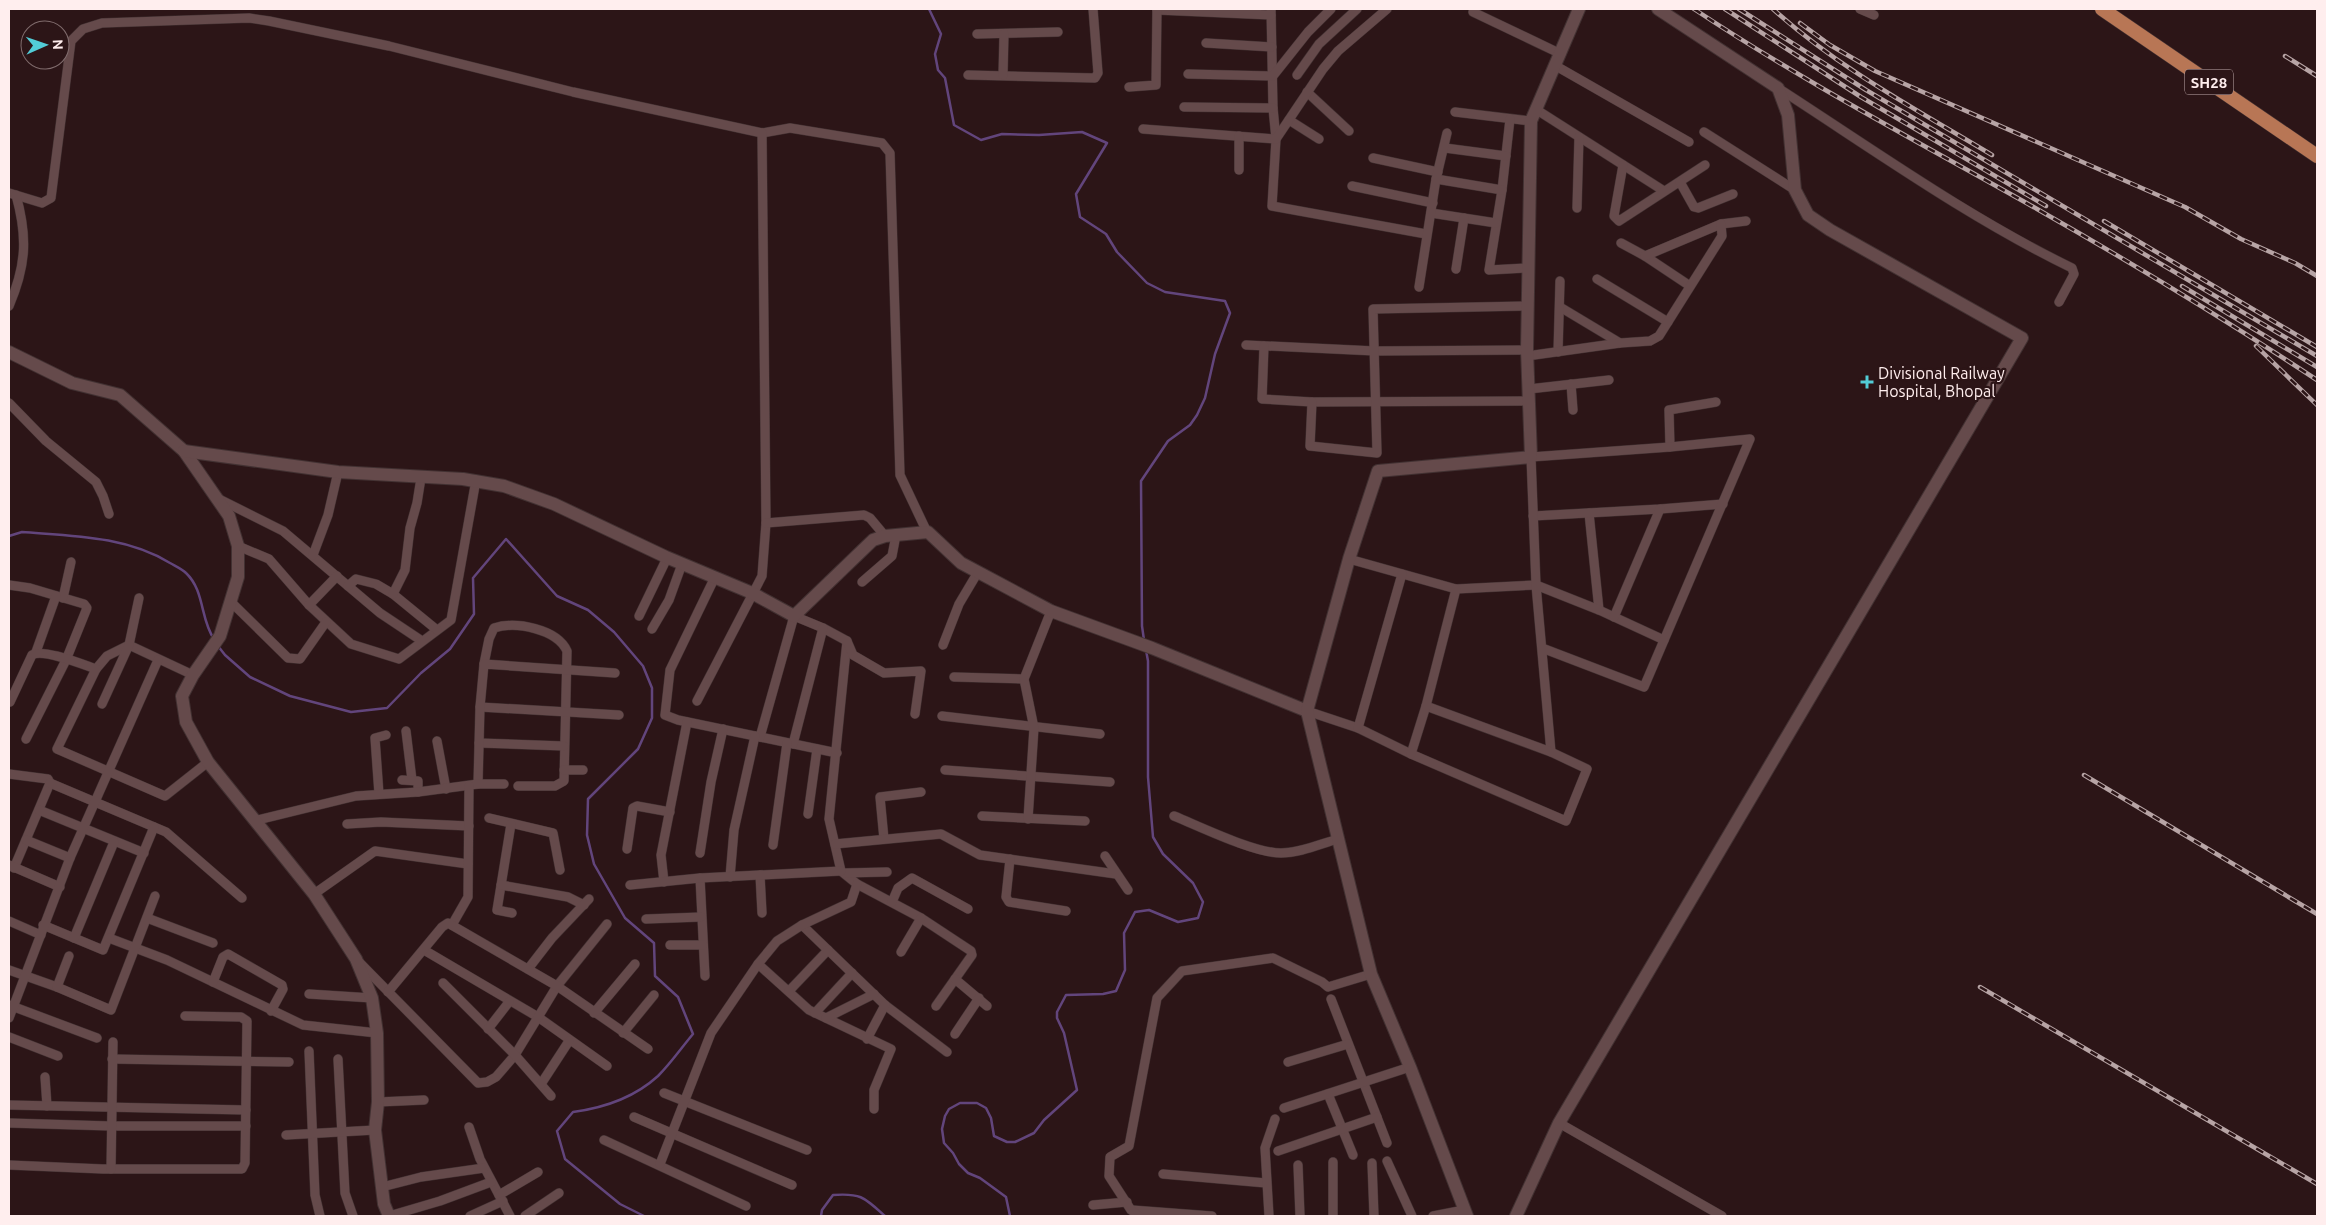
<svg xmlns="http://www.w3.org/2000/svg" width="2326" height="1225" font-family="Ubuntu,sans-serif">
  <style>
    .lines { fill: none; stroke-linecap: round; stroke-linejoin: round }
    .stream { stroke: #62457c; stroke-width: 2.5 }
    .street-casing { stroke: #423132; stroke-width: 10 }
    .secondary-casing { stroke: #423132; stroke-width: 14 }
    .primary-casing { stroke: #423132; stroke-width: 15 }
    .street { stroke: #654a4b; stroke-width: 9 }
    .secondary { stroke: #654a4b; stroke-width: 12 }
    .primary { stroke: #b87655; stroke-width: 14 }
    .rail-casing { stroke: #b7a4a5; stroke-width: 4.5 }
    .rail { stroke: #2c1517; stroke-width: 2.5; stroke-dasharray: 8; stroke-linecap: butt }
    .poi-dot { fill: #52ccd6; stroke: #2c1517; stroke-width: 2 }
    .labels { text-anchor: middle; dominant-baseline: central; stroke-width: 4.5; stroke-linejoin: round; paint-order: stroke }
    .shield { fill: #2c1517; stroke: #c0adae; stroke-width: 1 }
    .shield-label { font-size: 15px; font-weight: bold; fill: #fee }
    .poi-label { font-size: 16px; fill: #fee; stroke: #2c1517; text-anchor: start }
  </style>
  <rect width="100%" height="100%" fill="#2c1517"/>
  <g class="lines">
    <!-- stream -->
    <g class="stream">
      <polyline points="929,9 941,34 935,54 938,70 945,78 954,125 981,140 1002,134 1039,135 1082,132 1107,143 1076,194 1080,217 1106,234 1117,252 1147,283 1165,292 1225,301 1230,313 1215,354 1205,398 1197,415 1190,425 1168,441 1141,481 1142,626 1144,640"/>
      <path d="M9,536L22,532C73,536 126,536 170,563C175,566 182,569 186,573C205,591 200,619 214,639"/>
      <path d="M218,646L225,655L250,677L290,696L351,712L387,708L421,673L450,649L474,614L473,578L506,539L557,596L588,610L614,632L643,666L652,688V718L638,749L588,799L587,835L594,864L625,918L654,943L655,976L678,997L693,1034C682,1047 671,1063 658,1076C635,1097 603,1108 573,1112L557,1131L565,1159L620,1204L644,1216"/>
      <path d="M821,1216L822,1210L833,1195C861,1193 864,1197 885,1216"/>
      <polyline points="1010,1216 1006,1197 980,1178 968,1173 959,1164 953,1153 944,1143 942,1129 945,1116 949,1109 960,1103 977,1103 986,1108 991,1118 994,1136 1007,1142 1015,1142 1034,1133 1044,1120 1077,1090 1064,1033 1057,1018 1057,1012 1066,995 1103,994 1116,991 1125,970 1124,933 1135,912 1149,910 1178,922 1198,918 1203,902 1193,883 1163,854 1153,837 1148,777 1148,661 1146,650"/>
    </g>
    <!-- street casing -->
    <g class="street-casing">
      <g id="street">
        <polyline points="1271,9 1273,108 1276,139 1272,206 1426,234"/>
        <polyline points="1860,9 1874,15"/>
        <polyline points="1157,10 1271,15"/>
        <polyline points="1473,12 1561,54"/>
        <polyline points="977,34 1058,32"/>
        <polyline points="1206,43 1272,47"/>
        <polyline points="1556,66 1689,142"/>
        <polyline points="1188,74 1273,76 1308,32 1331,9"/>
        <polyline points="968,75 1095,78 1098,73 1093,9"/>
        <polyline points="1003,75 1004,34"/>
        <polyline points="1297,75 1319,44 1357,9"/>
        <polyline points="1129,87 1156,85 1157,9"/>
        <path d="M1778,88C1874,150 1969,218 2072,268L2074,274L2059,302"/>
        <polyline points="1307,92 1349,131"/>
        <polyline points="1184,107 1273,108"/>
        <polyline points="1537,110 1664,191"/>
        <polyline points="1455,112 1531,121"/>
        <polyline points="1510,119 1502,190 1489,270 1528,268"/>
        <polyline points="1289,120 1319,139"/>
        <polyline points="1143,129 1276,139 1323,69 1338,51 1387,9"/>
        <polyline points="1704,132 1795,190"/>
        <polyline points="762,133 790,128 882,143 890,153 900,475 927,532"/>
        <polyline points="1445,148 1506,156"/>
        <polyline points="1373,158 1438,172"/>
        <polyline points="1623,165 1614,216 1619,221 1705,165"/>
        <polyline points="1239,170 1239,136"/>
        <polyline points="1436,179 1502,190"/>
        <polyline points="1680,182 1694,207 1698,208 1733,194"/>
        <polyline points="1352,186 1433,203"/>
        <polyline points="9,193 42,203 51,198 71,41 83,29 102,23 249,18 269,21 389,46 573,92 762,133 766,523 762,576 697,701"/>
        <polyline points="1577,208 1579,137"/>
        <polyline points="1431,213 1496,223"/>
        <polyline points="1621,243 1645,256 1690,286"/>
        <polyline points="1645,256 1721,224 1746,221"/>
        <polyline points="1456,269 1464,218"/>
        <polyline points="1597,279 1668,322"/>
        <polyline points="1419,287 1436,179 1447,133"/>
        <path d="M9,306C26,266 28,238 16,195"/>
        <polyline points="1560,307 1620,343"/>
        <polyline points="1246,345 1375,351 1527,350"/>
        <polyline points="1264,346 1262,399 1312,402 1529,401"/>
        <polyline points="1558,352 1560,281"/>
        <polyline points="1527,356 1620,343 1650,341 1659,336 1722,236 1721,224"/>
        <polyline points="1571,384 1573,410"/>
        <polyline points="1529,389 1609,380"/>
        <polyline points="1312,402 1310,446 1377,453 1373,309 1527,306"/>
        <polyline points="9,403 46,441 96,482 103,496 109,514"/>
        <polyline points="1670,447 1669,410 1716,402"/>
        <polyline points="219,499 283,531 380,613 422,641"/>
        <polyline points="1589,513 1599,610"/>
        <polyline points="1533,516 1660,509 1723,504"/>
        <polyline points="766,523 864,515 870,518 885,536"/>
        <polyline points="238,546 269,559 309,605 351,644 399,659 451,620 476,480"/>
        <polyline points="313,555 328,515 338,472"/>
        <polyline points="1349,559 1456,589 1536,585 1599,610 1664,640"/>
        <polyline points="715,577 670,670 665,715 678,720 837,753"/>
        <polyline points="862,582 892,556 896,535"/>
        <polyline points="9,585 30,588 84,604 87,608 66,660 26,739"/>
        <polyline points="348,586 356,579 376,584 393,594 437,630"/>
        <polyline points="393,594 405,570 410,528 417,503 421,478"/>
        <polyline points="63,598 71,562"/>
        <polyline points="230,601 288,658 300,659 326,622"/>
        <polyline points="309,605 337,576"/>
        <polyline points="639,616 667,558"/>
        <polyline points="1614,617 1660,509"/>
        <polyline points="652,629 669,600 682,564"/>
        <polyline points="847,641 829,819 841,871 857,884 921,918 971,951 972,955 936,1006"/>
        <polyline points="943,645 959,604 978,572"/>
        <polyline points="1542,648 1644,687 1750,439 1670,447 1531,457 1536,585 1551,752"/>
        <polyline points="36,652 56,596"/>
        <path d="M484,664L489,639L494,628C516,621 557,629 567,651L564,781L555,786H518"/>
        <polyline points="96,669 107,656 129,645 193,675"/>
        <polyline points="954,677 1024,679"/>
        <path d="M10,702L32,655C43,648 84,665 96,669L57,749L165,796L208,762"/>
        <polyline points="102,704 129,645 139,598"/>
        <polyline points="480,707 619,715"/>
        <polyline points="1307,711 1358,728 1411,754 1566,821 1587,769 1551,752 1426,706"/>
        <polyline points="942,716 1100,734"/>
        <polyline points="1358,728 1402,574"/>
        <polyline points="406,731 412,780"/>
        <polyline points="760,737 794,616 823,628 847,641 853,655 884,673 921,671 915,714"/>
        <polyline points="437,741 446,789"/>
        <polyline points="479,743 564,746"/>
        <polyline points="793,744 823,628"/>
        <polyline points="1411,754 1426,706 1456,589"/>
        <polyline points="564,770 583,770"/>
        <polyline points="945,770 1110,782"/>
        <polyline points="9,774 48,779 50,783 14,868"/>
        <polyline points="402,780 418,781 418,792"/>
        <polyline points="50,783 166,832 242,898"/>
        <polyline points="478,784 480,707 484,664 615,673"/>
        <polyline points="379,794 375,738 386,735"/>
        <polyline points="39,810 144,853"/>
        <polyline points="808,814 817,749"/>
        <polyline points="982,816 1085,821"/>
        <path d="M1174,816C1201,827 1254,853 1281,853C1300,853 1320,844 1338,839"/>
        <polyline points="489,818 553,833 560,870"/>
        <polyline points="1028,819 1034,728 1024,679 1051,611"/>
        <polyline points="254,821 356,796 418,792 478,784 504,784"/>
        <polyline points="347,824 381,822 469,826"/>
        <polyline points="511,824 497,910 512,913"/>
        <polyline points="884,839 880,797 921,792"/>
        <polyline points="26,840 70,858"/>
        <polyline points="835,844 941,834 980,855 1116,874"/>
        <polyline points="773,845 787,743"/>
        <polyline points="627,849 633,808 637,806 670,812"/>
        <polyline points="700,853 711,782 723,729"/>
        <polyline points="1105,856 1128,890"/>
        <polyline points="1010,859 1006,897 1009,902 1066,911"/>
        <polyline points="9,865 60,887"/>
        <polyline points="844,873 887,872"/>
        <polyline points="760,875 762,913"/>
        <polyline points="730,877 734,830 755,736"/>
        <polyline points="700,878 705,976"/>
        <polyline points="664,882 661,855 687,722"/>
        <polyline points="501,885 568,897 584,905"/>
        <polyline points="630,885 700,878 841,871"/>
        <polyline points="314,894 375,851 468,864"/>
        <polyline points="892,902 898,888 912,878 968,909"/>
        <polyline points="147,918 213,943"/>
        <polyline points="646,919 701,917"/>
        <polyline points="9,921 41,935"/>
        <polyline points="43,925 103,950 154,827"/>
        <polyline points="452,925 468,897 469,786"/>
        <polyline points="802,925 885,1005 947,1052"/>
        <polyline points="74,938 114,842"/>
        <polyline points="109,938 167,960 303,1025 377,1033"/>
        <polyline points="670,945 703,945"/>
        <polyline points="424,950 538,1017 607,1066"/>
        <polyline points="901,952 921,918"/>
        <polyline points="360,963 478,1083 487,1082 496,1077 515,1055 557,986 607,924"/>
        <polyline points="758,964 809,1010 891,1049 874,1090 874,1109"/>
        <polyline points="528,969 552,938 589,899"/>
        <polyline points="9,970 57,987 111,1010 155,896"/>
        <polyline points="955,979 987,1006"/>
        <polyline points="213,982 223,957 228,954 282,985 283,989 271,1011"/>
        <polyline points="443,983 515,1055 551,1096"/>
        <polyline points="57,987 69,956"/>
        <polyline points="789,991 828,950"/>
        <polyline points="388,992 442,927 448,923 557,986 648,1049"/>
        <polyline points="309,994 372,998"/>
        <polyline points="1331,999 1387,1143"/>
        <polyline points="9,1005 97,1038"/>
        <polyline points="594,1013 635,964"/>
        <polyline points="815,1013 852,973"/>
        <polyline points="9,1018 70,858 158,660"/>
        <polyline points="826,1018 874,994"/>
        <polyline points="488,1029 509,1002"/>
        <polyline points="623,1033 654,995"/>
        <polyline points="955,1034 979,998"/>
        <polyline points="9,1037 58,1056"/>
        <polyline points="867,1039 885,1005"/>
        <polyline points="309,1051 315,1195 320,1216"/>
        <polyline points="112,1059 289,1062"/>
        <polyline points="338,1059 345,1193 353,1216"/>
        <polyline points="1288,1062 1348,1044"/>
        <polyline points="45,1077 47,1106"/>
        <polyline points="541,1084 569,1041"/>
        <polyline points="664,1093 807,1150"/>
        <polyline points="1328,1094 1353,1155"/>
        <polyline points="378,1102 424,1100"/>
        <polyline points="9,1105 246,1110"/>
        <polyline points="1284,1108 1410,1067"/>
        <polyline points="634,1117 792,1185"/>
        <polyline points="9,1123 111,1126 246,1126"/>
        <polyline points="1559,1123 1722,1216"/>
        <polyline points="469,1127 480,1159 510,1216"/>
        <polyline points="286,1135 375,1130"/>
        <polyline points="604,1140 746,1206"/>
        <polyline points="1278,1151 1377,1117"/>
        <polyline points="1387,1161 1412,1216"/>
        <polyline points="1333,1162 1333,1216"/>
        <polyline points="1372,1163 1374,1216"/>
        <polyline points="660,1164 711,1033 758,964 777,941 802,925 851,902 857,884"/>
        <polyline points="9,1165 103,1169 242,1169 245,1163 247,1021 241,1017 185,1016"/>
        <polyline points="1298,1165 1300,1216"/>
        <polyline points="111,1169 113,1042"/>
        <polyline points="1163,1174 1266,1183"/>
        <polyline points="382,1187 421,1177 484,1168"/>
        <polyline points="499,1195 538,1172"/>
        <polyline points="1093,1205 1127,1202"/>
        <polyline points="1132,1210 1212,1216"/>
        <polyline points="389,1216 440,1201 491,1182"/>
        <polyline points="470,1216 503,1201"/>
        <polyline points="525,1216 559,1193"/>
        <polyline points="1139,1216 1131,1210 1109,1176 1110,1157 1129,1146 1157,998 1182,971 1273,958 1322,982 1328,987 1371,974"/>
        <polyline points="1269,1216 1265,1148 1275,1119"/>
        <polyline points="1433,1216 1464,1210"/>
      </g>
    </g>
    <!-- secondary casing -->
    <g class="secondary-casing">
      <g id="secondary">
        <polyline points="9,352 72,383 120,395 184,451 229,516 238,546 238,577 220,636 193,675 182,696 186,722 208,762 314,894 356,959 372,998 377,1033 378,1102 375,1130 384,1204 389,1216"/>
        <polyline points="184,451 338,472 463,479 504,486 554,504 666,557 752,593 794,616 873,540 885,536 928,532 961,563 1051,611 1152,648 1307,711"/>
        <polyline points="1467,1216 1410,1067 1371,974 1307,711 1349,559 1378,471 1531,457 1527,350 1531,121 1579,9"/>
        <polyline points="1516,1216 1559,1123 2022,338 1830,230 1808,215 1795,190 1788,115 1778,88 1658,9"/>
      </g>
    </g>
    <!-- primary casing -->
    <g class="primary-casing">
      <polyline id="primary" points="2102,9 2317,156"/>
    </g>
    <!-- street -->
    <use href="#street" class="street"/>
    <!-- secondary -->
    <use href="#secondary" class="secondary"/>
    <!-- primary -->
    <use href="#primary" class="primary"/>
    <!-- rail casing -->
    <g class="rail-casing">
      <g id="rail">
        <path d="M1694,9C1804,82 1922,144 2037,209C2132,263 2226,320 2317,380"/>
        <polyline points="1725,9 1861,97 2046,206"/>
        <polyline points="1739,9 1866,90 2317,356"/>
        <path d="M1773,9C1838,68 1917,110 1992,155"/>
        <polyline points="1800,23 1830,45 1875,71 2185,207 2241,239 2295,263 2317,276"/>
        <polyline points="2285,56 2317,76"/>
        <polyline points="2104,221 2317,347"/>
        <polyline points="2182,286 2317,367"/>
        <polyline points="2256,346 2317,405"/>
        <polyline points="2084,775 2317,914"/>
        <polyline points="1980,987 2317,1184"/>
      </g>
    </g>
    <!-- rail -->
    <use href="#rail" class="rail"/>
  </g>
  <!-- markers -->
  <path class="poi-dot" d="M1864.5 374.5h5v5h5v5h-5v5h-5v-5h-5v-5h5z"/>
  <g class="labels">
    <!-- shield labels -->
    <rect class="shield" x="2185" y="69.5" width="48" height="25" rx="4"/>
    <g class="shield-label">
      <text x="2209" y="82">SH28</text>
    </g>
    <!-- poi labels -->
    <g class="poi-label">
      <text x="1878" y="373">Divisional Railway<tspan x="1878" dy="18">Hospital, Bhopal</tspan></text>
    </g>
  </g>
  <!-- border -->
  <rect width="2326" height="1225" fill="none" stroke="#ffeeee" stroke-width="20"/>
  <!-- north arrow -->
  <g transform="translate(45 45) rotate(88)"><circle r="24" fill="#2c1517" stroke="#806c6d"/>
  <path d="M0-4L9 19L0 12L-9 19Z" fill="#52ccd6"/>
  <text y="-8" font-size="14" font-weight="bold" text-anchor="middle" fill="#ffeeee">N</text>
  </g>
</svg>
